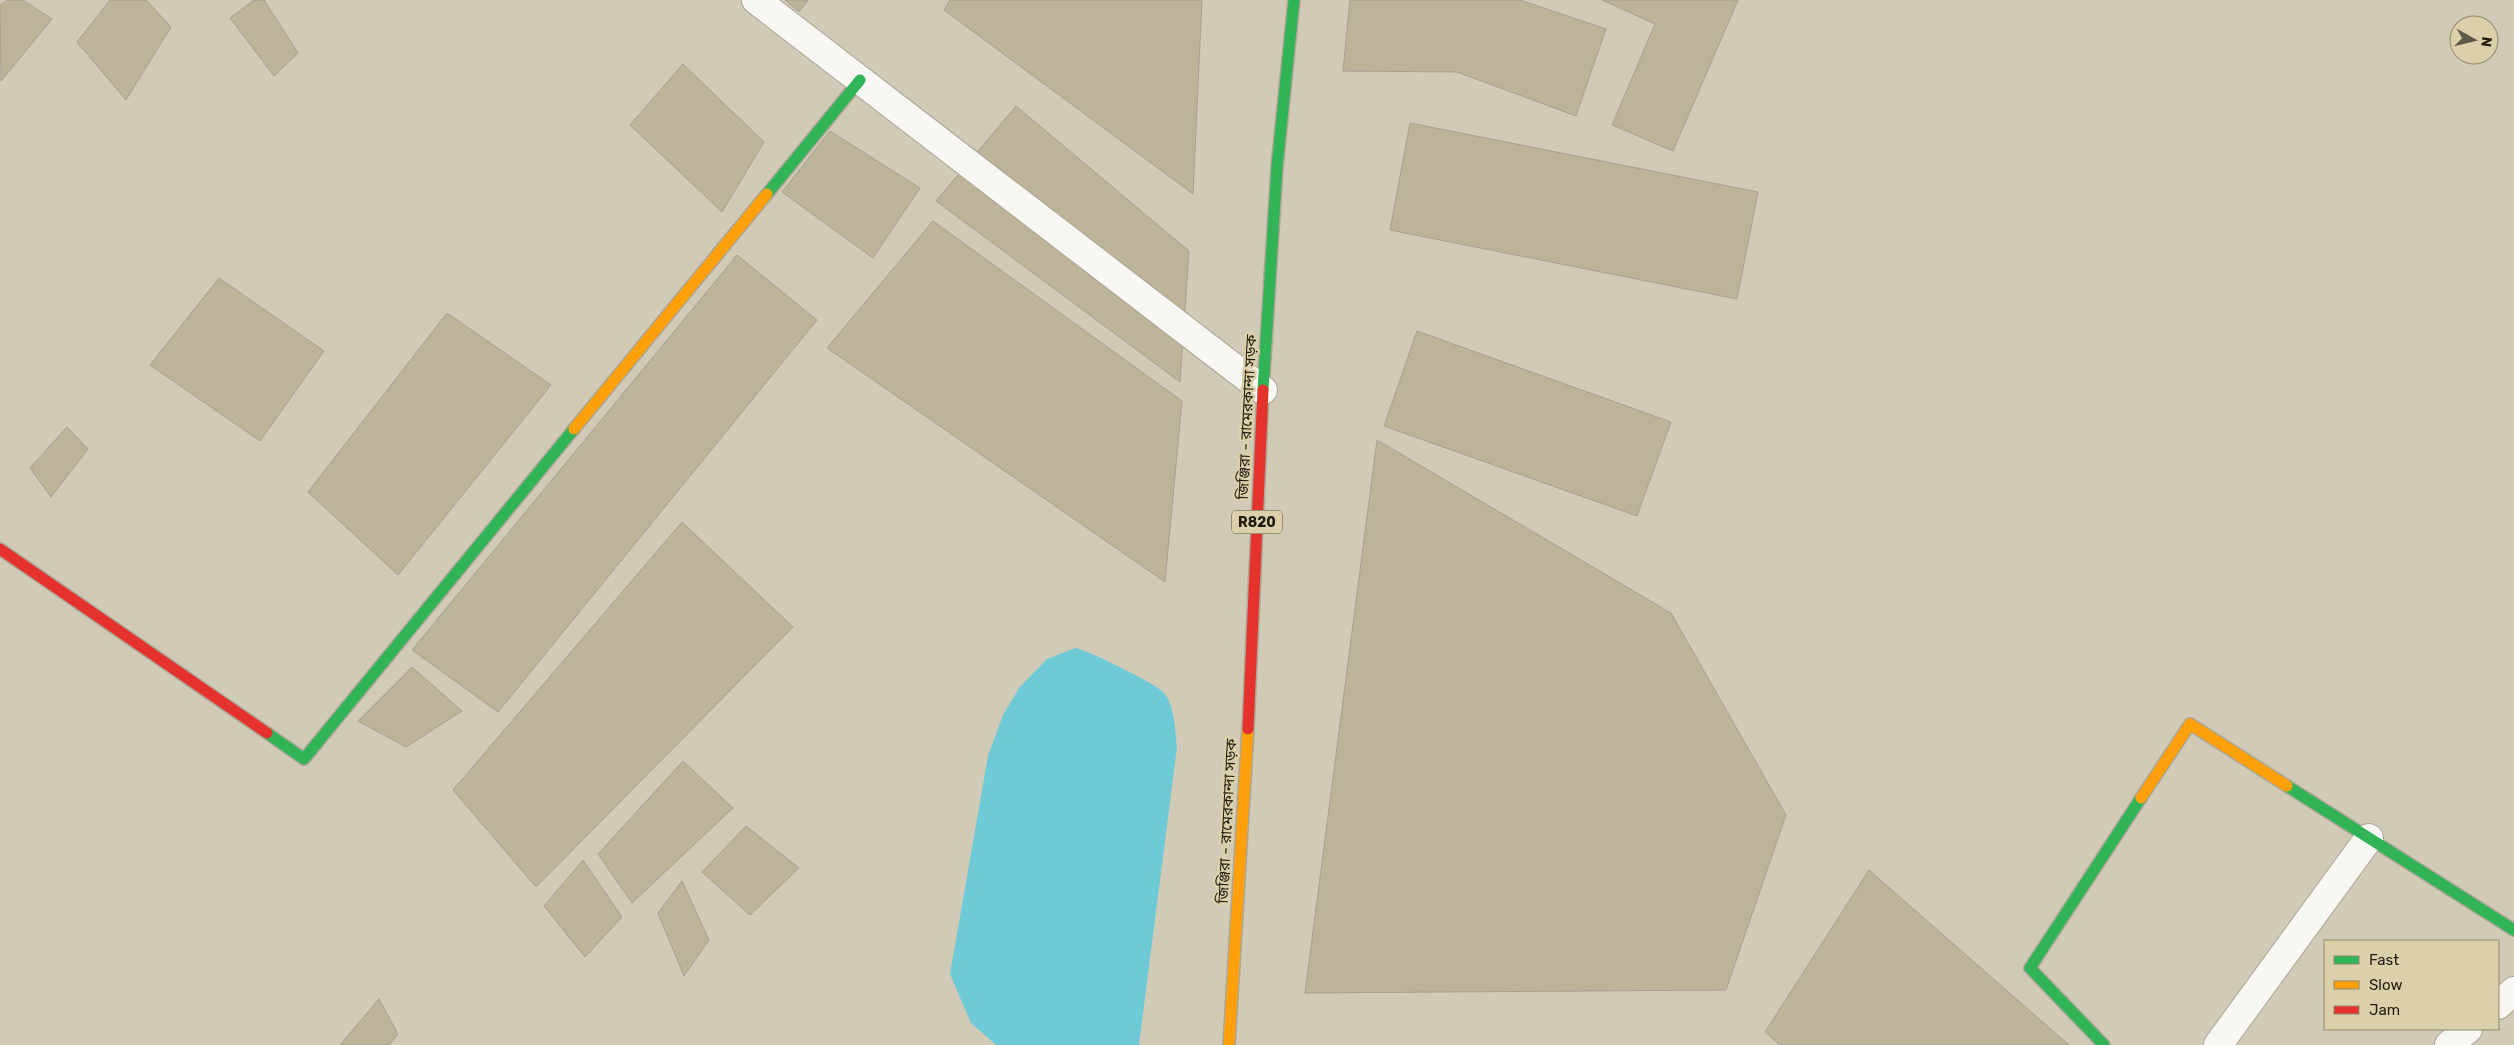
<svg xmlns="http://www.w3.org/2000/svg" width="2514" height="1045" font-family="Rubik,'Noto Sans Bengali',sans-serif">
  <style>
    .water { fill: #6ecad6 }
    .building { fill: #bcb399; stroke: #a6a091 }
    .lines { fill: none; stroke-linecap: round; stroke-linejoin: round }
    .street-casing { stroke: #aba696; stroke-width: 30 }
    .fast-casing { stroke: #aba696; stroke-width: 14 }
    .slow-casing { stroke: #aba696; stroke-width: 14 }
    .jam-casing { stroke: #aba696; stroke-width: 14 }
    .street { stroke: #f8f7f4; stroke-width: 28 }
    .fast { stroke: #30b455; stroke-width: 11 }
    .slow { stroke: #ff9f0a; stroke-width: 11 }
    .jam { stroke: #e5322d; stroke-width: 11 }
    .labels { text-anchor: middle; dominant-baseline: central; stroke-width: 5; stroke-linejoin: round; paint-order: stroke }
    .shield { fill: #dcd0ab; stroke: #59523d; stroke-width: 1 }
    .shield-label { font-size: 14px; font-weight: bold; fill: #211c0e }
    .street-label { font-size: 15px; fill: #211c0e; stroke: #dcd0ab }
  </style>
  <rect width="100%" height="100%" fill="#d1cab6"/>
  <!-- water -->
  <path class="water" d="M1075,648C1088,650 1152,682 1162,691C1175,703 1175,731 1177,747L1139,1045H996L971,1023L950,974L988,756L1003,715L1019,688L1047,659Z"/>
  <!-- building -->
  <g class="building">
    <polygon points="7,0 23,0 52,19 1,81 0,5"/>
    <polygon points="110,0 146,0 171,27 126,100 77,42"/>
    <polygon points="254,0 264,0 298,53 274,76 230,18"/>
    <polygon points="785,0 808,0 799,12"/>
    <polygon points="950,0 1202,0 1193,194 944,10"/>
    <polygon points="1350,0 1520,0 1606,29 1576,116 1457,72 1343,71"/>
    <polygon points="1602,0 1738,0 1673,151 1612,125 1655,24"/>
    <polygon points="683,64 764,142 722,212 630,125"/>
    <polygon points="1016,106 1189,251 1180,382 936,201"/>
    <polygon points="1410,123 1758,192 1737,299 1390,230"/>
    <polygon points="830,131 920,188 873,258 782,192"/>
    <polygon points="933,221 1182,401 1165,582 827,348"/>
    <polygon points="737,255 817,320 498,712 412,650"/>
    <polygon points="219,278 324,351 260,441 150,365"/>
    <polygon points="447,313 551,385 398,575 308,492"/>
    <polygon points="1417,331 1671,422 1637,516 1384,426"/>
    <polygon points="67,427 88,449 51,497 30,468"/>
    <polygon points="1377,440 1671,613 1786,815 1726,990 1305,993"/>
    <polygon points="682,522 793,627 536,887 453,790"/>
    <polygon points="412,667 462,711 406,747 358,721"/>
    <polygon points="683,761 733,808 632,903 598,854"/>
    <polygon points="746,826 799,868 750,915 702,872"/>
    <polygon points="583,860 622,917 585,957 544,906"/>
    <polygon points="1869,870 2069,1045 1780,1045 1765,1032"/>
    <polygon points="682,881 709,940 684,976 658,913"/>
    <polygon points="379,999 398,1034 389,1045 340,1045"/>
  </g>
  <g class="lines">
    <!-- street casing -->
    <g class="street-casing">
      <g id="street">
        <polyline points="756,0 1263,390"/>
        <polyline points="2498,1005 2514,991"/>
        <polyline points="2218,1045 2369,838"/>
        <polyline points="2449,1045 2468,1029"/>
      </g>
    </g>
    <!-- fast casing -->
    <g class="fast-casing">
      <g id="fast">
        <polyline points="767,194 860,80"/>
        <polyline points="1263,390 1277,167 1294,0"/>
        <polyline points="267,733 304,759 574,429"/>
        <polyline points="2287,786 2514,930"/>
        <polyline points="2104,1045 2030,968 2141,798"/>
      </g>
    </g>
    <!-- slow casing -->
    <g class="slow-casing">
      <g id="slow">
        <polyline points="574,429 767,194"/>
        <polyline points="2141,798 2190,724 2287,786"/>
        <polyline points="1229,1045 1248,729"/>
      </g>
    </g>
    <!-- jam casing -->
    <g class="jam-casing">
      <g id="jam">
        <polyline points="0,549 267,733"/>
        <polyline points="1248,729 1263,390"/>
      </g>
    </g>
    <!-- street -->
    <use href="#street" class="street"/>
    <!-- fast -->
    <use href="#fast" class="fast"/>
    <!-- slow -->
    <use href="#slow" class="slow"/>
    <!-- jam -->
    <use href="#jam" class="jam"/>
  </g>
  <g class="labels">
    <!-- shield labels -->
    <rect class="shield" x="1232" y="510.5" width="50" height="23" rx="4"/>
    <g class="shield-label">
      <text x="1257" y="522">R820</text>
    </g>
    <!-- street labels -->
    <g class="street-label">
      <text transform="translate(1247 417) rotate(-87)">জিঞ্জিরা - রামেরকান্দা সড়ক</text>
      <text transform="translate(1227 821) rotate(-87)">জিঞ্জিরা - রামেরকান্দা সড়ক</text>
    </g>
  </g>
  <!-- legend -->
  <rect x="2324" y="940" width="175" height="90" fill="#dcd0ab" stroke="#91886c"/>
  <rect x="2334" y="956" width="25" height="8" fill="#30b455" stroke="#91886c"/>
  <text x="2369" y="965" font-size="15" fill="#211c0e">Fast</text>
  <rect x="2334" y="981" width="25" height="8" fill="#ff9f0a" stroke="#91886c"/>
  <text x="2369" y="990" font-size="15" fill="#211c0e">Slow</text>
  <rect x="2334" y="1006" width="25" height="8" fill="#e5322d" stroke="#91886c"/>
  <text x="2369" y="1015" font-size="15" fill="#211c0e">Jam</text>
  <!-- north arrow -->
  <g transform="translate(2474 40) rotate(98)"><circle r="24" fill="#dcd0ab" stroke="#91886c"/>
  <path d="M0-4L9 19L0 12L-9 19Z" fill="#5f5949"/>
  <text y="-8" font-size="14" font-weight="bold" text-anchor="middle" fill="#211c0e">N</text>
  </g>
</svg>
